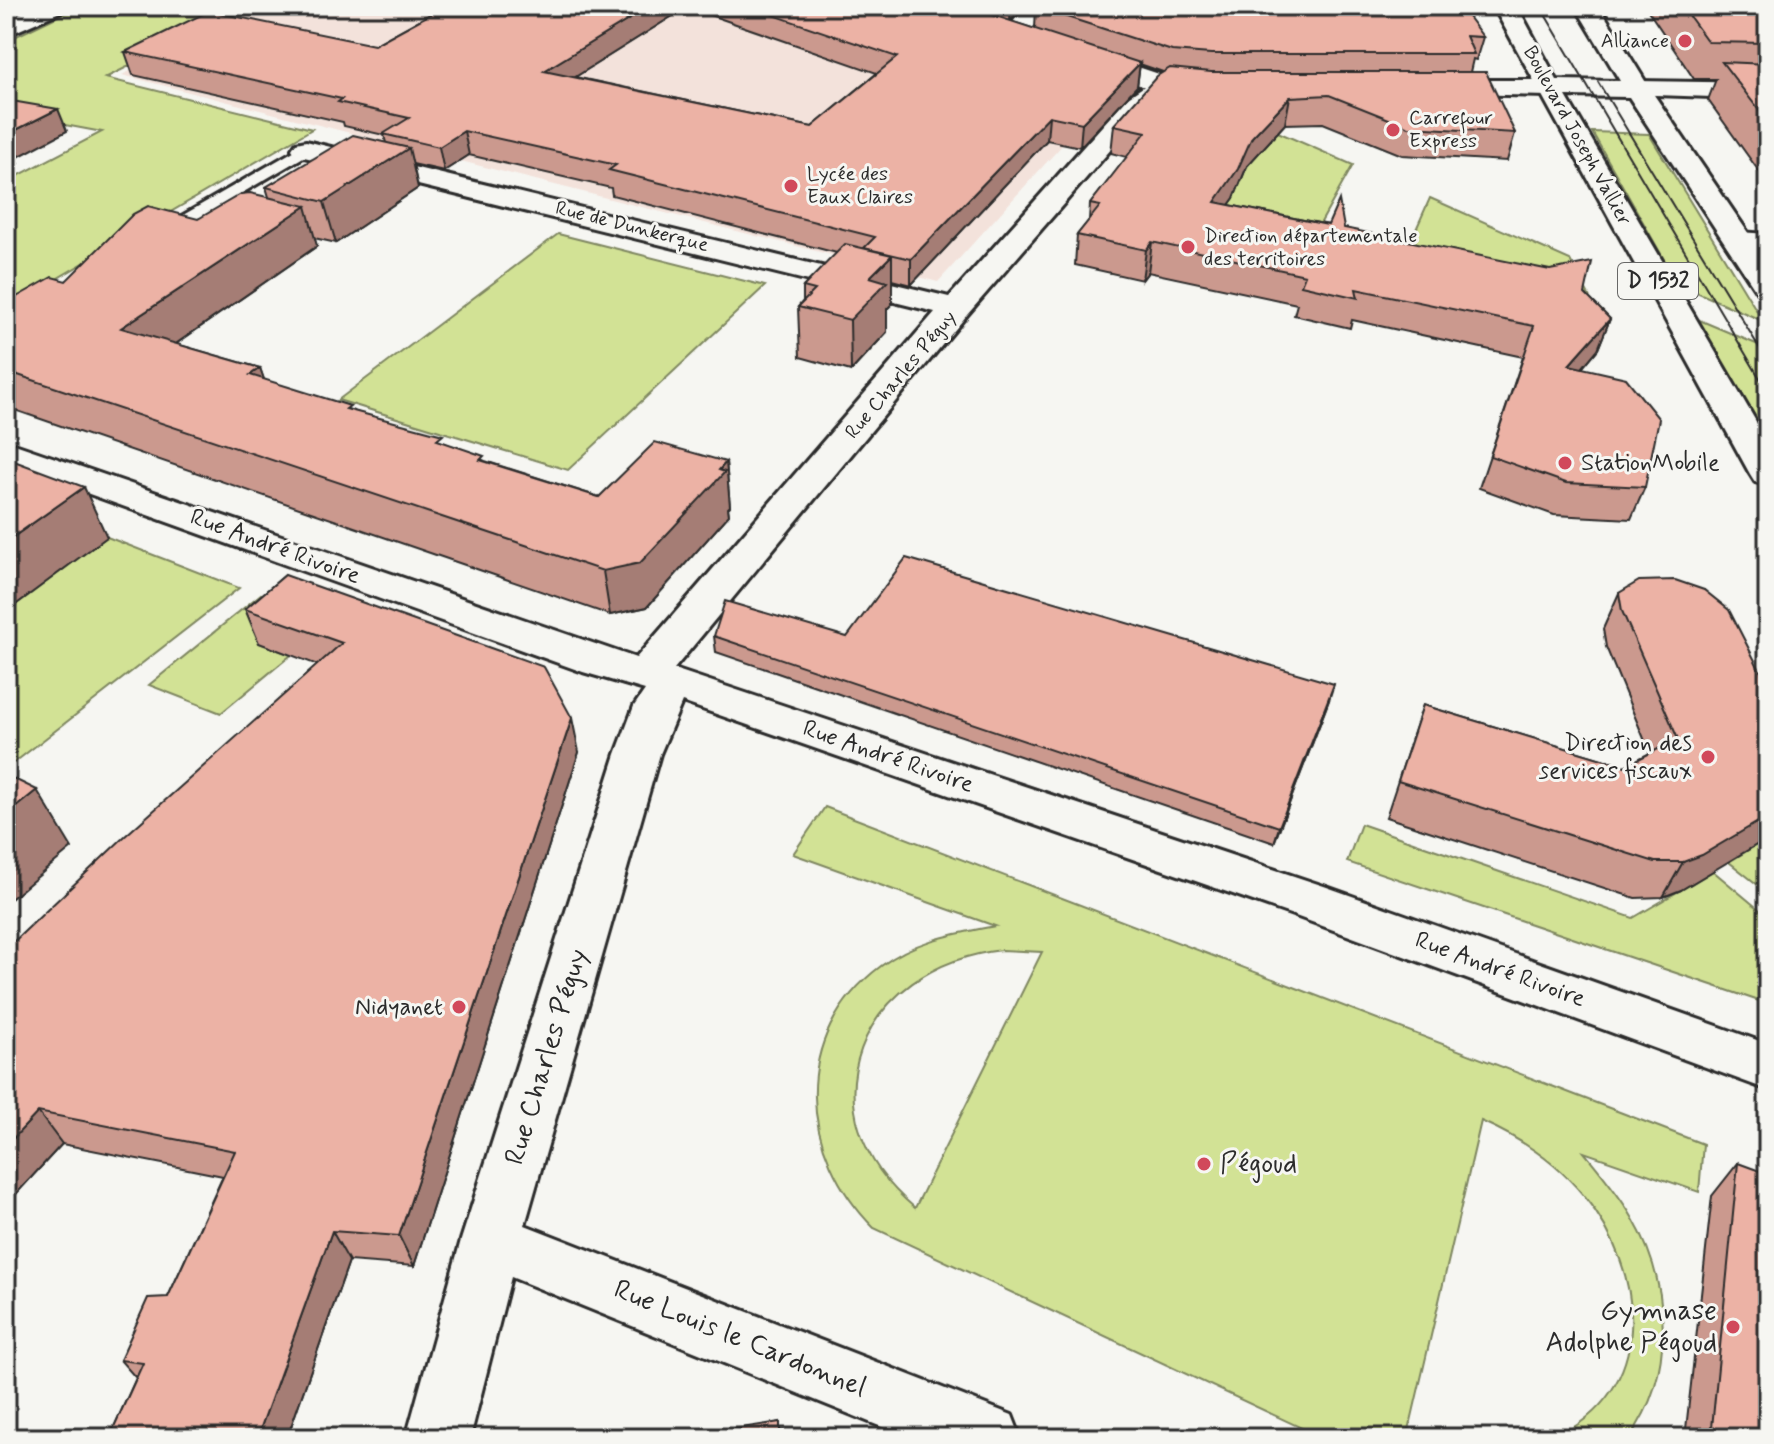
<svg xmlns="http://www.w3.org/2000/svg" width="1774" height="1444" font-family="Mynerve,sans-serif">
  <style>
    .built { fill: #f3e2db }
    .green { fill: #d2e295; stroke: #7e8660; stroke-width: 2; fill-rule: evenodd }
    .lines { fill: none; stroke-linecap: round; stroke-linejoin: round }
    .service-casing { stroke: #2b2b2b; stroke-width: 6 }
    .minor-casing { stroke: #2b2b2b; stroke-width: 6 }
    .tertiary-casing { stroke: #2b2b2b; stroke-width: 6 }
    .primary-casing { stroke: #2b2b2b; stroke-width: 6 }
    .service { fill: #f6f6f2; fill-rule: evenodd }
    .minor { fill: #f6f6f2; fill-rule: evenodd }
    .tertiary { fill: #f6f6f2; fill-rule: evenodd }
    .primary { fill: #f6f6f2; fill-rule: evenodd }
    .tram { stroke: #2b2b2b; stroke-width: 2 }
    .wall { fill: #cb998e; stroke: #2b2b2b; stroke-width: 2; fill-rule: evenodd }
    .shaded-wall { fill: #a57d74; stroke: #2b2b2b; stroke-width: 2 }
    .building { fill: #ecb2a5; stroke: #2b2b2b; stroke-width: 2 }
    .poi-dot { fill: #d1495b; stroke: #f6f6f2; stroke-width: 3 }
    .labels { text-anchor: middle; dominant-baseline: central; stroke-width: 6; stroke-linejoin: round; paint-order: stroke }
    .far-poi-label { font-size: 20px; fill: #2b2b2b; stroke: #f6f6f2; text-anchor: start }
    .far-street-label { font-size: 20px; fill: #2b2b2b; stroke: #f6f6f2 }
    .shield { fill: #f6f6f2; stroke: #686867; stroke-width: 2 }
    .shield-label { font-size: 22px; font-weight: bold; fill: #2b2b2b }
    .poi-label { font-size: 24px; fill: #2b2b2b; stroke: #f6f6f2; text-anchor: end }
    .street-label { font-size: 24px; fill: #2b2b2b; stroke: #f6f6f2 }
    .near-street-label { font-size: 28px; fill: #2b2b2b; stroke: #f6f6f2 }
    .near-poi-label { font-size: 28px; fill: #2b2b2b; stroke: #f6f6f2; text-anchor: start }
  </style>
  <rect width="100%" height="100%" fill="#f6f6f2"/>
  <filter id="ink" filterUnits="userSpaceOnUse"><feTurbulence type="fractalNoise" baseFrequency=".0125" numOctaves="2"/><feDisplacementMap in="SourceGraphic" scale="16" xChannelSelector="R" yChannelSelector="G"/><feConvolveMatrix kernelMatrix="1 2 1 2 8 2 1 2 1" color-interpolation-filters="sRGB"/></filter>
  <g filter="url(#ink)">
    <!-- built -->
    <polygon class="built" points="262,6 866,6 1113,89 938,282 122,75"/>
    <!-- green -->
    <g class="green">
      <polygon points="79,6 185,6 233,15 105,78 312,129 24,298 6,324 6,182 102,132 6,114 6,41"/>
      <polygon points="1237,114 1353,165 1315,233 1216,211"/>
      <polygon points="1592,132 1649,134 1763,321 1678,284"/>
      <polygon points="1430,198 1570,260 1589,296 1406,252"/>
      <polygon points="558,234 765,286 568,470 338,400"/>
      <polygon points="1697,319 1768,349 1768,439 1696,319"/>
      <polygon points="107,537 239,588 6,769 6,612"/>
      <polygon points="261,594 299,608 259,643 291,655 221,713 149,685"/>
      <path d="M825,807L1703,1144L1699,1192L1584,1152C1601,1173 1618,1193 1632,1217C1671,1284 1676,1374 1629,1438H1553C1658,1392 1646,1272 1584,1196C1557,1163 1520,1138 1481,1121L1409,1430L1431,1438H1323L874,1228C799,1153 789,1035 881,966C916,940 954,934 995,926L793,854ZM1002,950L1042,952L915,1208C798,1111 860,966 1002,950Z"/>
      <polygon points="1361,824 1633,918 1713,871 1768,917 1768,1004 1347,862"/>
      <polygon points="1768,838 1768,893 1729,862"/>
    </g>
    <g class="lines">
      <!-- service casing -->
      <g class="service-casing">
        <polygon id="service" points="306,144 312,146 312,152 167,237 155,237 152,233"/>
      </g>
      <!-- minor casing -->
      <g class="minor-casing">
        <g id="minor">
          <polygon points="35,6 66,6 62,11 6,36 6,20"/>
          <polygon points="1027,6 1052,6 1024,37 1008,37 1004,32"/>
          <polygon points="1637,81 1768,83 1768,99 1628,94 1624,89 1628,84"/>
          <polygon points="1155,82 1164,85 1168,90 1146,109 967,315 674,669 1324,886 1768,1044 1768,1090 1290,914 682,702 660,754 525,1225 1012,1415 1021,1438 909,1438 511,1277 470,1438 406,1438 461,1240 616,754 634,706 645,690 583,672 6,464 6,441 636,658 935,312 296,155 292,149 296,143 306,141 949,297 1128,97 1146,85"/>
          <polygon points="1739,232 1768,234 1768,252 1728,247 1724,241 1728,235"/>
        </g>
      </g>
      <!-- tertiary casing -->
      <g class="tertiary-casing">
        <g id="tertiary">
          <path d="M1084,49L1168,77L1220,83L1224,88L1220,93C1173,105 1118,76 1075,61L1072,56L1075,51Z"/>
          <polygon points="1436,80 1549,80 1558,83 1562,88 1558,93 1549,96 1427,93 1423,88 1427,83"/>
        </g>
      </g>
      <!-- primary casing -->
      <g class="primary-casing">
        <polygon id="primary" points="1493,6 1517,6 1557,80 1620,81 1575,6 1599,6 1650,89 1768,262 1768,294 1757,292 1629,97 1566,96 1768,442 1768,485 1755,482 1750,474"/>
      </g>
      <!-- service -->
      <use href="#service" class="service"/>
      <!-- minor -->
      <use href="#minor" class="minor"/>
      <!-- tertiary -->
      <use href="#tertiary" class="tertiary"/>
      <!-- primary -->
      <use href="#primary" class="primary"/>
      <!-- tram -->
      <g class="tram">
        <polyline points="1540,6 1768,392"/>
        <polyline points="1598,82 1768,362"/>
      </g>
    </g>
    <!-- wall -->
    <g class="wall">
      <path d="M445,6H1024L1010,21L1035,29L1036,7L1483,37L1476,60L1473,59L1470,72L1515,133L1507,161L1402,155L1323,123L1285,124L1247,166L1234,198L1229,205L1344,228L1585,294L1610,319L1598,349L1582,368L1645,487L1631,519L1554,515L1479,488L1523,357L1352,320L1350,328L1294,315L1297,304L1148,272L1142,280L1075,265L1077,235L1089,220L1090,204L1127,157L1111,153L1114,125L1163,72L1140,64L1137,86L1080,147L1047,140L911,285L892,280V304L887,309V332L851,371L800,357L798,307L803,301V287L837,253L612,195L611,188L469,155L444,171L413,164L418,188L336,243L314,238L317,246L176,344L260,368L264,380L445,443L485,461L599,497L726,462L730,506L728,508L729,515L647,607L610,615L6,407V303L66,281L198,219L269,197L266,187L386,143L384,135L344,126L343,122L133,75L125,52L374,45ZM687,7L877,73L812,127L575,77Z"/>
      <polygon points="1645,6 1768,6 1768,184 1708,100 1716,79 1694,79"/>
      <polygon points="285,575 579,752 414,1266 349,1261 287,1438 109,1438 136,1378 120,1360 168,1297 223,1176 62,1144 6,1205 6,949 318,665 259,643 245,609"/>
      <polygon points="1704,590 1681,890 1663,897 1635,898 1386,817 1423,705 1625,766 1650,753 1606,647 1603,629 1619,593"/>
      <polygon points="714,636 847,637 1329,700 1274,843 716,652"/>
      <polygon points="1738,1163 1768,1438 1685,1438 1712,1196"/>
    </g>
    <!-- shaded-wall -->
    <g class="shaded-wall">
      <polygon points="651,6 687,6 687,7 548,94 544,71"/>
      <polygon points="1011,6 1024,6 1010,21"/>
      <polygon points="1140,63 1137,86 1080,147 1082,123"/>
      <polygon points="1290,97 1285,124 1247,166 1234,198 1210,231 1215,202 1252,137"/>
      <polygon points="58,109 67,131 16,158 18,163 6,169 6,135"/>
      <polygon points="1049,116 1047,140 911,285 911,259"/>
      <polygon points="464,131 469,155 444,171 439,147"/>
      <polygon points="409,148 418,188 336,243 324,202"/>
      <polygon points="306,206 317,246 138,370 121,328"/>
      <polygon points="1152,242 1148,272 1142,280 1146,250"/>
      <polygon points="892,255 892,304 887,309 887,332 851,371 850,320 870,277"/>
      <polygon points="1610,319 1598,349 1558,397 1569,365"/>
      <polygon points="260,368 275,410 250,375"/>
      <polygon points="726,462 730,506 728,508 729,515 647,607 610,615 603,571 719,470"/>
      <polygon points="84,487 107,537 6,612 6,542"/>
      <polygon points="1334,684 1329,700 1274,843 1279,827"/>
      <polygon points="572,718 579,752 414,1266 399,1236"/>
      <polygon points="37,790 72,848 6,903 6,815"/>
      <polygon points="1768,816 1768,838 1681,890 1663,897 1683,862"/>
      <polygon points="38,1112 62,1144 6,1205 6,1146"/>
      <polygon points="332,1231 349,1261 287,1438 257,1438"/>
    </g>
    <!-- building -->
    <g class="building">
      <polygon points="445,6 651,6 544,71 812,127 897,57 747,6 965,6 1140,63 1082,123 1049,116 911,259 864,248 875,237 609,170 616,165 464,131 439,147 383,134 409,118 338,102 342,99 125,52 209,11 374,45"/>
      <polygon points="1037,6 1460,6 1483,37 1466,36 1474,54 1211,54 1172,51 1036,7"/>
      <polygon points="1682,6 1768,6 1768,43 1708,42"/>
      <polygon points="1722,62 1768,64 1768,122"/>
      <polygon points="1170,68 1211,72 1486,72 1515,133 1409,127 1329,95 1290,97 1252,137 1238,169 1215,202 1328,225 1339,200 1344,228 1550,270 1592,262 1585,294 1610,319 1569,365 1626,378 1659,419 1645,487 1566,483 1490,456 1534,326 1356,289 1358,298 1301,285 1305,275 1152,242 1146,250 1077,235 1100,206 1090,204 1146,132 1114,125 1157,76"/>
      <polygon points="6,100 58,109 6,135"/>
      <polygon points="353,135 409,148 324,202 266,187"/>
      <polygon points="250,193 306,206 121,328 260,368 250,375 350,406 346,409 443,435 437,440 484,456 480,460 599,497 655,442 726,462 719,470 725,472 640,563 603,571 6,371 6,303 52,277 66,281 133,214 148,206 198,219 241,194"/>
      <polygon points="845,244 892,255 870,277 887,282 850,320 798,307 815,290 803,287"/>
      <polygon points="6,458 84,487 6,542"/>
      <polygon points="906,558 1334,684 1279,827 714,636 725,601 847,637"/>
      <polygon points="285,575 544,667 572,718 399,1236 332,1231 257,1438 109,1438 143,1363 120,1360 148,1298 168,1297 235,1151 38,1112 6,1146 6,949 124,837 342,643 245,609"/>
      <polygon points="1675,580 1704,590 1729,610 1768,686 1768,816 1702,855 1683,862 1655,862 1398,781 1423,705 1625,766 1678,739 1622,611 1619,593 1639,581"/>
      <polygon points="6,775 37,790 6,815"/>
      <polygon points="1738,1163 1768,1174 1768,1438 1711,1438"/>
      <polygon points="780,1422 780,1430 833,1431 833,1435 849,1438 694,1438 717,1432"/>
    </g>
  </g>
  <!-- markers -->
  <g class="poi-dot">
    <circle cx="1685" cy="41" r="8"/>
    <circle cx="1393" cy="130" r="8"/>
    <circle cx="791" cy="186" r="8"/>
    <circle cx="1188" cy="247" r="8"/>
    <circle cx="1565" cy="463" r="8"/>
    <circle cx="1708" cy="757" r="8"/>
    <circle cx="459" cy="1007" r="8"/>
    <circle cx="1204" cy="1164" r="8"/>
    <circle cx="1733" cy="1327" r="8"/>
  </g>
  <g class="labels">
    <!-- far-poi labels -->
    <g class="far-poi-label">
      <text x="1669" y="41" text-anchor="end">Alliance</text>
      <text x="1409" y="118">Carrefour<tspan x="1409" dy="23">Express</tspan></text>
      <text x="807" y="174">Lycée des<tspan x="807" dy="23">Eaux Claires</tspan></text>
      <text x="1204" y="236">Direction départementale<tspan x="1204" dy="23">des territoires</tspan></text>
    </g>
    <!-- far-street labels -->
    <g class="far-street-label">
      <text transform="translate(1577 136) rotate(61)">Boulevard Joseph Vallier</text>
      <text transform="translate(632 227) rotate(14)">Rue de Dunkerque</text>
      <text transform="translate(901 375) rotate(-50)">Rue Charles Péguy</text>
    </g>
    <!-- shield labels -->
    <rect class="shield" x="1618" y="263" width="80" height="36" rx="6"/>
    <g class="shield-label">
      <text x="1658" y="281">D 1532</text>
    </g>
    <!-- poi labels -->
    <g class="poi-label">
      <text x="1581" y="463" text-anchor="start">StationMobile</text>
      <text x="1692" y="743">Direction des<tspan x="1692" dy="28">services fiscaux</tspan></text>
      <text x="443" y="1007">Nidyanet</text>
    </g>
    <!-- street labels -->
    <g class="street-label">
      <text transform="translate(275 547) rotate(20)">Rue André Rivoire</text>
      <text transform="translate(888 757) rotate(19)">Rue André Rivoire</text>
      <text transform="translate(1500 970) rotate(20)">Rue André Rivoire</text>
    </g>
    <!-- near-street labels -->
    <g class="near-street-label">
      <text transform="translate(547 1057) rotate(-73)">Rue Charles Péguy</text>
      <text transform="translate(740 1339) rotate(22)">Rue Louis le Cardonnel</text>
    </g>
    <!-- near-poi labels -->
    <g class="near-poi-label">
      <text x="1220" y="1164">Pégoud</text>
      <text x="1717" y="1311" text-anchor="end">Gymnase<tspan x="1717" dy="32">Adolphe Pégoud</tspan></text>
    </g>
  </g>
  <!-- margin -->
  <rect width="1774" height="1444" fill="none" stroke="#f6f6f2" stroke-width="32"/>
  <rect x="16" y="16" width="1742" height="1412" fill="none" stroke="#2b2b2b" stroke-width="3" filter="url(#ink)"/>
</svg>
